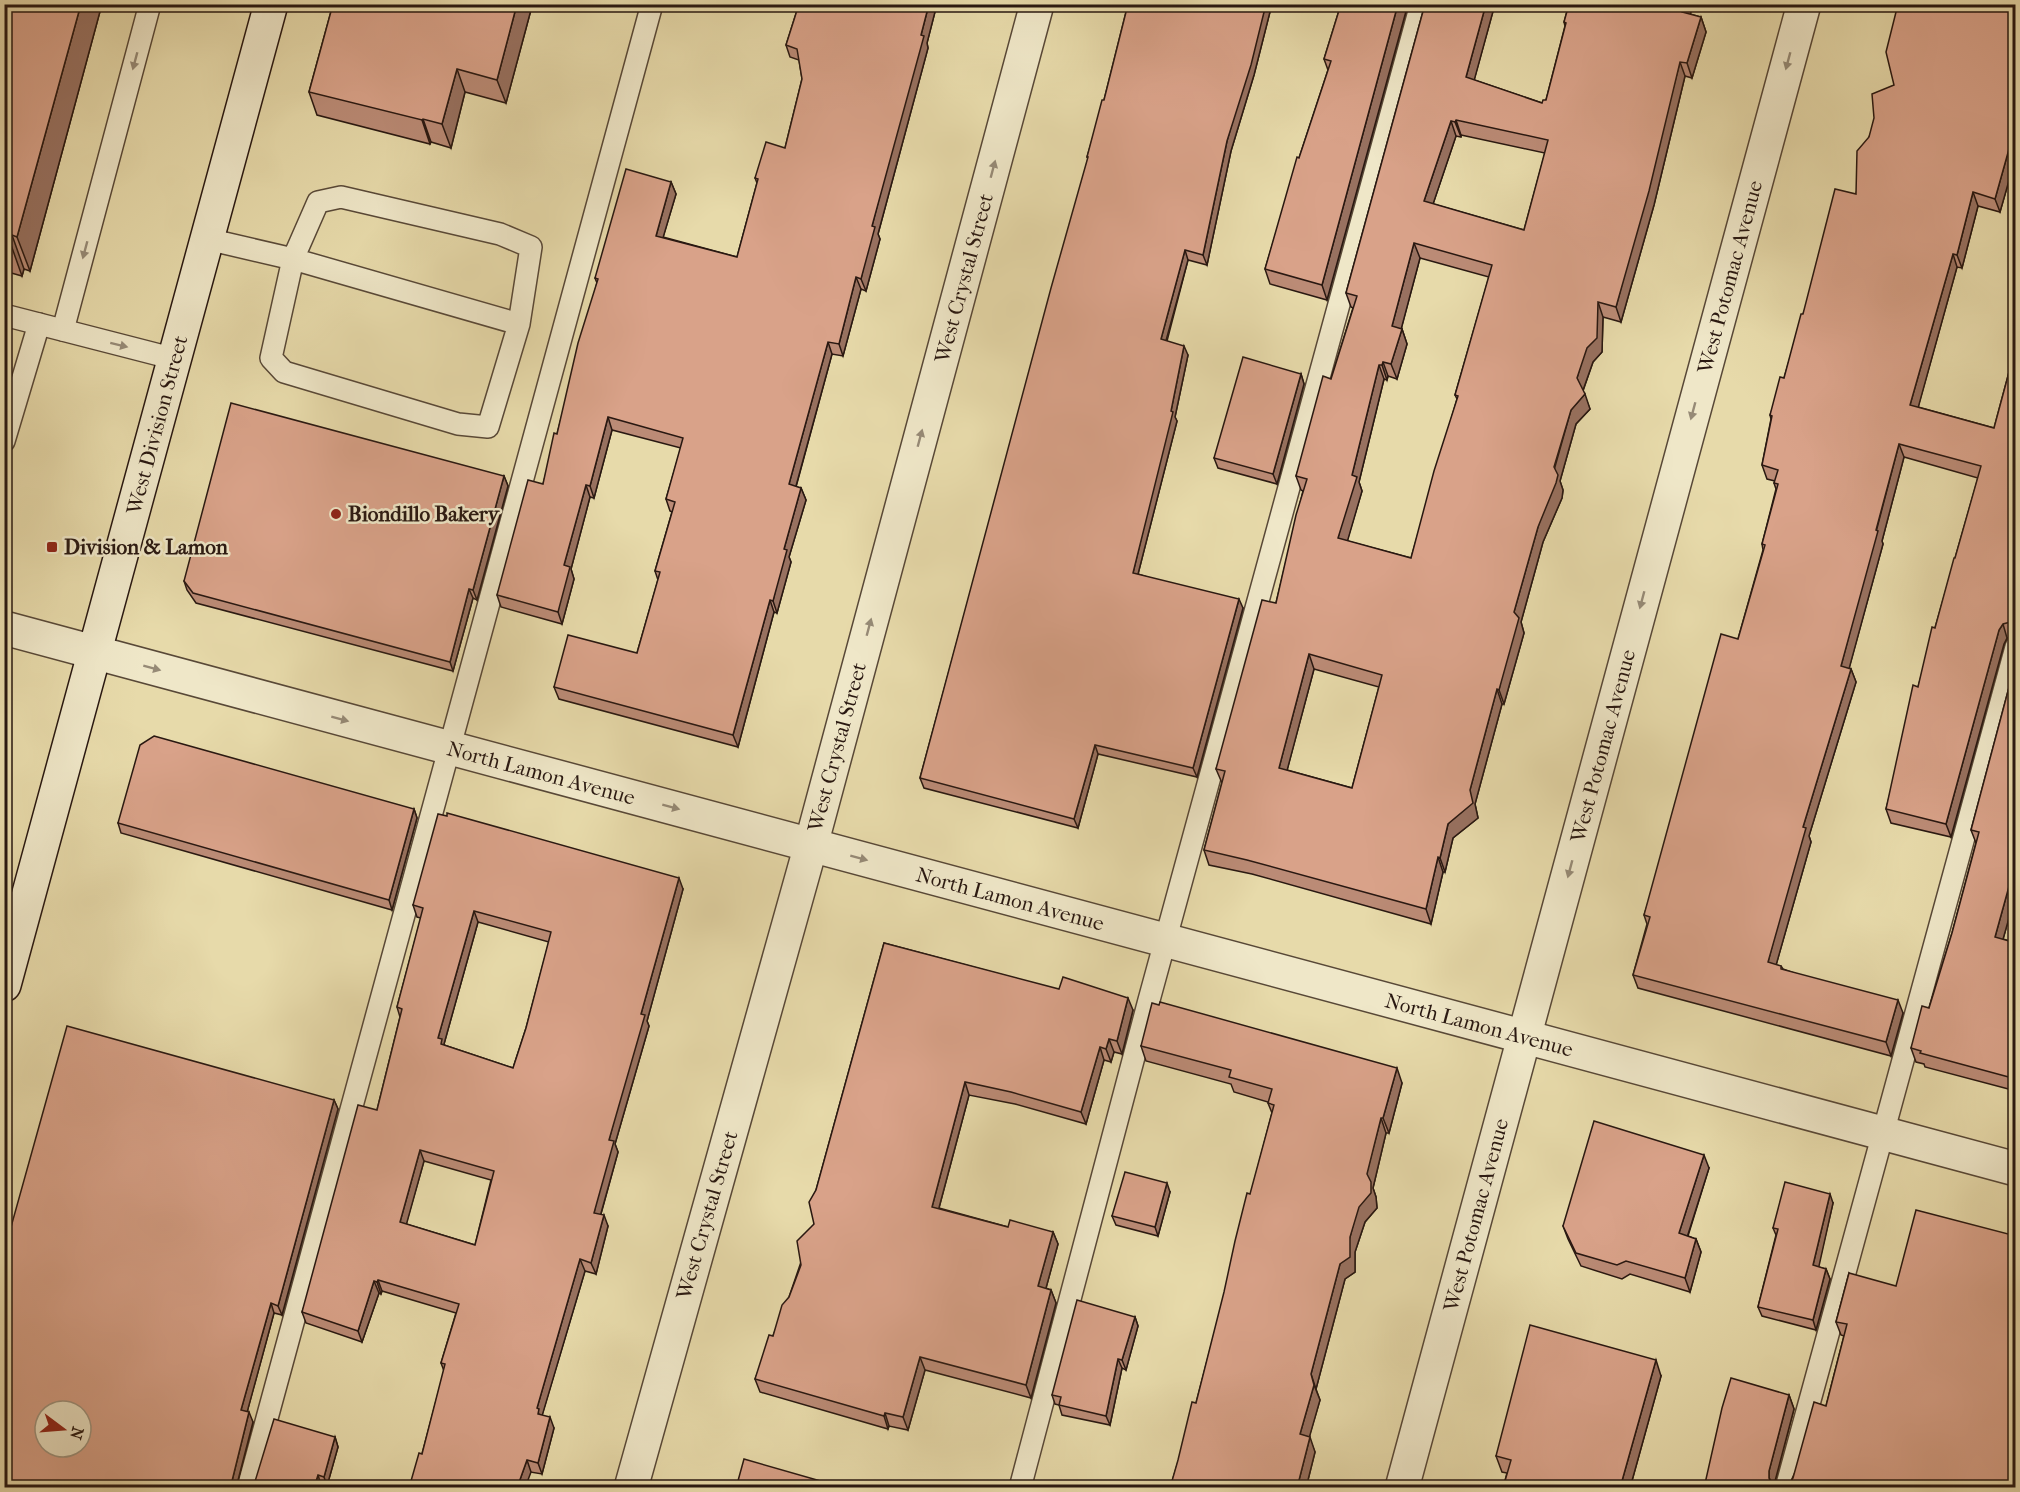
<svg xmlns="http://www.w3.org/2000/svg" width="2020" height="1492" font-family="'IM FELL French Canon',serif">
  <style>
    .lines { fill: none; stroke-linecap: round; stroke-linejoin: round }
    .lane-casing { stroke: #584837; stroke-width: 24 }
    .street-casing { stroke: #584837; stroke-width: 36 }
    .secondary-casing { stroke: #291811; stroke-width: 36 }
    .lane { stroke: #efe7c8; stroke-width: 21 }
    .street { stroke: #efe7c8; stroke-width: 33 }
    .secondary { stroke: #efe7c8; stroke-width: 33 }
    .wall { fill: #bb8b76; stroke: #291811; stroke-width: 1.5; fill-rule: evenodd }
    .shaded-wall { fill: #987160; stroke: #291811; stroke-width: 1.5 }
    .building { fill: #d9a289; stroke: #291811; stroke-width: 1.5; fill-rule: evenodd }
    .oneway { fill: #968a76 }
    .poi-dot { fill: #8f2418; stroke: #efe7c8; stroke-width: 2 }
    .labels { text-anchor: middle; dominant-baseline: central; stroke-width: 5; stroke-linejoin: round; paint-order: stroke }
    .street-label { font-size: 21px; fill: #291811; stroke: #efe7c8 }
    .poi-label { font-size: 21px; font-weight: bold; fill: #291811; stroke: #efe7c8; text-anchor: start }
  </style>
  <rect width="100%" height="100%" fill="#e7daaa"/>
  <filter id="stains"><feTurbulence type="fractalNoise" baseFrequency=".00333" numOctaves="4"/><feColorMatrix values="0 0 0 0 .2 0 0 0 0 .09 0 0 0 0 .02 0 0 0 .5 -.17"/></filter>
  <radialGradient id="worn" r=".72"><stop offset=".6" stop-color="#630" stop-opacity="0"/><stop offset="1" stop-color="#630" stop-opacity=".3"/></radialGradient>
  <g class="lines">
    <!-- lane casing -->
    <g class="lane-casing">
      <g id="lane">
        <polyline points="207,239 293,259 519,324 488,427 458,424 284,372 271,358 293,259 318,202 341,197 500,234 531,247 519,324"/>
        <polyline points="4,315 175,359"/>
        <polyline points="63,330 150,4"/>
        <polyline points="4,441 39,324"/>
        <polyline points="248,1488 652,4"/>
        <polyline points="1020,1488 1149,1000 1421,4"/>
        <polyline points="1786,1488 2016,647"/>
      </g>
    </g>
    <!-- street casing -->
    <g class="street-casing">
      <g id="street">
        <polyline points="4,628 2016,1169"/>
        <polyline points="631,1488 811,845 1037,4"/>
        <polyline points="1402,1488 1804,4"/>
      </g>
    </g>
    <!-- secondary casing -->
    <g class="secondary-casing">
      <polyline id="secondary" points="4,985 271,4"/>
    </g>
    <!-- lane -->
    <use href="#lane" class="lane"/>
    <!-- street -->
    <use href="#street" class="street"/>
    <!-- secondary -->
    <use href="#secondary" class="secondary"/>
  </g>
  <!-- wall -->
  <g class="wall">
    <polygon points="4,4 102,4 30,271 24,269 22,276 4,271"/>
    <polygon points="333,4 531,4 532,6 506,103 465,92 451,148 431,142 430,144 317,115 309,92"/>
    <polygon points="799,4 937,4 927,43 928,48 878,234 880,239 866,291 861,289 843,356 832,354 796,487 801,488 806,500 789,557 791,562 777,613 774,612 738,747 559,699 554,687 637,653 658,580 655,571 672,512 670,511 666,499 681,448 612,430 594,498 590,497 571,569 574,579 562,624 501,607 497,595 543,484 557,434 597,283 595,278 671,182 676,194 663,237 737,257 757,183 755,178 785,148 802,79 799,60 790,57 786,45"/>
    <polygon points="1128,4 1272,4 1254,75 1231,151 1207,265 1188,260 1167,341 1188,355 1175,417 1177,421 1138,574 1243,608 1197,777 1098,754 1078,828 924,788 920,778 1088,159 1087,157 1104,100"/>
    <polygon points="1341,4 1408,4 1327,300 1270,284 1265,269 1299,158 1328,70 1324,59"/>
    <path d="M1425,4H1495L1474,80L1542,103L1546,100L1565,26L1564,22L1569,4H1693L1690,14L1701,17L1706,32L1692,78L1685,76L1654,205L1621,322L1603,317L1602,352L1593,362L1583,391L1590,409L1576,424L1560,481L1563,490L1562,498L1543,542L1521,622L1524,633L1504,704H1502L1475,804L1478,818L1453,838L1445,872H1443L1431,924L1252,874L1209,865L1204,850L1222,783L1216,769L1276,603L1303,491L1301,490L1296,476L1331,379L1353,308L1351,307L1346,293ZM1461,135L1545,153L1524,230L1433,204L1456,136L1461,137ZM1420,258L1489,277L1455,395L1457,399L1411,558L1347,541L1362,491L1359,482L1384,379L1387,380L1388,376L1397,379L1407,344L1402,329H1401ZM1314,669L1379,687L1352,788L1287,770Z"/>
    <polygon points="2016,4 2016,156 2000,212 1978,206 1962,268 1957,267 1918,407 1994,428 2016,346 2016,635 2007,638 2004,644 1951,837 1891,823 1886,809 1918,687 1978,478 1904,457 1882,541 1883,544 1849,668 1851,669 1856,682 1809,836 1811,842 1776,965 1781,966 1783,969 1903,1013 1891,1056 1638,988 1633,975 1647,924 1644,915 1738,639 1763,550 1762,544 1776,489 1774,483 1775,481 1767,479 1762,465 1771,419 1770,415 1784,378 1803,314 1856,194 1869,137 1894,85"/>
    <polygon points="1301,374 1304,384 1277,484 1218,468 1214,458"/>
    <polygon points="504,476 508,486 477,600 473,598 453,671 196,603 187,590 184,581"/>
    <polygon points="2016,661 2016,893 2003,939 2016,943 2016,1091 1925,1067 1924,1064 1916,1062 1911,1048 1929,1008 1952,933 1976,843 1971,830"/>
    <polygon points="414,809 417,818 392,910 121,833 118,823"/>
    <path d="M683,889L647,1021L649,1026L615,1144L618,1152L601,1214L608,1226L596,1274L585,1271L542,1415L554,1428L542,1474L422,1454L444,1371L441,1363L456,1313L382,1291L381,1294L379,1293L362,1342L306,1323L302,1312L377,1110L400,1017L397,1007L421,918L417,917L413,905ZM478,922L549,942L526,1028L513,1068L444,1045V1044ZM424,1161L491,1180L475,1245L406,1224Z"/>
    <polygon points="884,943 1133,1010 1122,1054 1114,1052 1111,1062 1104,1060 1086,1124 1015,1104 969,1095 939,1208 1008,1227 1053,1232 1058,1244 1046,1288 1051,1290 1056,1303 1031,1398 925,1370 908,1430 889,1426 888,1429 760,1392 755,1379 789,1297 814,1224 816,1190"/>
    <polygon points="1141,1046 1402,1083 1389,1133 1386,1133 1373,1188 1376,1197 1377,1208 1365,1222 1355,1252 1355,1272 1345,1279 1316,1389 1320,1400 1309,1437 1315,1452 1306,1488 1170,1488 1196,1403 1272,1113 1268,1103 1268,1102 1234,1092 1231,1084 1146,1061"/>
    <polygon points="334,1100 338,1109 282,1315 274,1313 247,1412 253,1422 236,1488 4,1488"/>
    <polygon points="1709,1168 1688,1236 1696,1239 1701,1252 1690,1292 1630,1274 1622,1279 1581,1266 1568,1239 1563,1226"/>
    <polygon points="1170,1192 1158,1236 1116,1225 1112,1216"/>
    <polygon points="1833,1203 1818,1267 1826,1269 1830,1279 1816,1330 1762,1316 1758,1307 1776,1235 1773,1228"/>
    <polygon points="1849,1273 2016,1488 1704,1488 1789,1395 1794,1409 1774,1484 1778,1487 1785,1486 1790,1483 1826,1406 1844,1336 1841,1335 1836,1322"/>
    <polygon points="1135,1317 1138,1326 1126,1370 1122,1368 1110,1425 1062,1415 1059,1405 1055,1404 1052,1395"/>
    <polygon points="1661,1376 1630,1488 1503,1488 1507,1473 1502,1472 1496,1456"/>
    <polygon points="335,1437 338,1447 327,1486 321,1485 320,1488 253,1488"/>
  </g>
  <!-- shaded-wall -->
  <g class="shaded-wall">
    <polygon points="81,4 102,4 30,271 17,237"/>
    <polygon points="517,4 531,4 532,6 506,103 497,80"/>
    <polygon points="929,4 937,4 927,43 928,48 878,234 880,239 866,291 861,279 872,226"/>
    <polygon points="1266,4 1272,4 1254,75 1231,151 1207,265 1203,255 1227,141"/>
    <polygon points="1398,4 1408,4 1327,300 1322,285"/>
    <polygon points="1486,4 1495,4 1471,92 1466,77"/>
    <polygon points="1684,4 1693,4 1687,27 1682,12"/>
    <polygon points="1701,17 1706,32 1692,78 1687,63"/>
    <polygon points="2016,18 2016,50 2010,38"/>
    <polygon points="1680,62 1685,76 1654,205 1621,322 1616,307"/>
    <polygon points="457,69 465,92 451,148 442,124"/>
    <polygon points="423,119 431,142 430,144 422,120"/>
    <polygon points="1456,120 1461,135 1461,137 1455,122"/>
    <polygon points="1451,121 1456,136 1429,216 1424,201"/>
    <polygon points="2016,124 2016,156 2000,212 1995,199"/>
    <polygon points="671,182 676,194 660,248 656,236"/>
    <polygon points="1973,192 1978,206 1962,268 1957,255"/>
    <polygon points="12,235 24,269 22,276 10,242"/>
    <polygon points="1414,243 1420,258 1398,341 1392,326"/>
    <polygon points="1185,250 1188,260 1164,348 1161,339"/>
    <polygon points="1953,254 1957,267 1915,419 1910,405"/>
    <polygon points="856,277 861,289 843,356 839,344"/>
    <polygon points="1598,302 1603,317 1602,352 1593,362 1582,393 1577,378"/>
    <polygon points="1402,329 1407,344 1397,379 1391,364"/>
    <polygon points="828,342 832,354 793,497 789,484"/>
    <polygon points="1184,346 1188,355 1175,417 1177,421 1136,582 1133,573 1171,411"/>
    <polygon points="1383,362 1388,376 1387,380 1382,365"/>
    <polygon points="1379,365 1384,379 1359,482 1362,491 1344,553 1338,538 1352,475"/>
    <polygon points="1301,374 1304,384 1277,484 1273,474"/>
    <polygon points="1585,394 1590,409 1576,424 1560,481 1563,490 1562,498 1543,542 1521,622 1524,633 1504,704 1499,690 1514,612 1571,410"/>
    <polygon points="608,417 612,430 594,498 590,486"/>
    <polygon points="1899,444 1904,457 1882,541 1883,544 1846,680 1841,666"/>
    <polygon points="504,476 508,486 477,600 473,590"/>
    <polygon points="586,485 590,497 571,569 574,579 562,624 558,612 564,565"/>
    <polygon points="801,488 806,500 789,557 791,562 777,613 773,601 784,549"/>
    <polygon points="469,589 473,598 453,671 450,662"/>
    <polygon points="1239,599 1243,608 1197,777 1193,768"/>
    <polygon points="770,600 774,612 738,747 733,735"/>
    <polygon points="2003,624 2007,638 2004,644 1951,837 1946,824 1999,630"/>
    <polygon points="1309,654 1314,669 1284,782 1279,768"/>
    <polygon points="1851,669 1856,682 1809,836 1811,842 1773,976 1768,962 1803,827"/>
    <polygon points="1497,689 1502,704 1475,804 1478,818 1453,838 1445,872 1440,858 1448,824 1470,790"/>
    <polygon points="1095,745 1098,754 1078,828 1074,819"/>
    <polygon points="414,809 417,818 392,910 389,900"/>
    <polygon points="1438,857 1443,872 1431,924 1426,909"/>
    <polygon points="2016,861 2016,893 2000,950 1995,937"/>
    <polygon points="679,878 683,889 647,1021 649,1026 615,1144 618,1152 598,1224 594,1213 609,1140 641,1014"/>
    <polygon points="474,911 478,922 444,1044 446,1051 445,1056 438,1038"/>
    <polygon points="1128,998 1133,1010 1122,1054 1117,1041"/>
    <polygon points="1898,1000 1903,1013 1891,1056 1886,1042"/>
    <polygon points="1109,1039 1114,1052 1111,1062 1106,1049"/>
    <polygon points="1100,1047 1104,1060 1086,1124 1081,1112"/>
    <polygon points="1397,1068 1402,1083 1389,1133 1383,1118"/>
    <polygon points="965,1082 969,1095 936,1219 932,1207"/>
    <polygon points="334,1100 338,1109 282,1315 278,1306"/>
    <polygon points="1381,1118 1386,1133 1373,1188 1376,1197 1377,1208 1365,1222 1355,1252 1355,1272 1345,1279 1316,1389 1311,1374 1340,1264 1350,1237"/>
    <polygon points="420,1150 424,1161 404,1233 400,1222"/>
    <polygon points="1704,1155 1709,1168 1684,1247 1679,1233"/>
    <polygon points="1167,1183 1170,1192 1158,1236 1155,1227"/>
    <polygon points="1830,1194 1833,1203 1817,1275 1813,1265"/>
    <polygon points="604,1215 608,1226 596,1274 591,1263"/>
    <polygon points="1053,1232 1058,1244 1043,1299 1038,1286"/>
    <polygon points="1696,1239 1701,1252 1690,1292 1685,1278"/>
    <polygon points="580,1259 585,1271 542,1416 542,1425 537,1408"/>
    <polygon points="1826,1269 1830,1279 1816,1330 1813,1320"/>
    <polygon points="378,1280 382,1291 381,1294 377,1282"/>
    <polygon points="374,1281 379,1293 362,1342 358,1331"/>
    <polygon points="1051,1290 1056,1303 1031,1398 1026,1385"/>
    <polygon points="271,1303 274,1313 245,1420 241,1410"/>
    <polygon points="1135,1317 1138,1326 1126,1370 1122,1360"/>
    <polygon points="920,1357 925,1370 908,1430 903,1417"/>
    <polygon points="1118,1359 1122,1368 1110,1425 1106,1416"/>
    <polygon points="1656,1360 1661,1376 1630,1488 1620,1488"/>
    <polygon points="1314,1385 1320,1400 1306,1449 1300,1434"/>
    <polygon points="1789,1395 1794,1409 1774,1485 1769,1478 1769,1471"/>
    <polygon points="249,1412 253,1422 236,1488 234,1488 232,1481"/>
    <polygon points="885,1413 889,1426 888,1429 884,1416"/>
    <polygon points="550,1417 554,1428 542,1474 538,1463"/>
    <polygon points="335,1437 338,1447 327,1486 324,1477"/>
    <polygon points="1310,1437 1315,1452 1306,1488 1297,1488"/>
    <polygon points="527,1460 531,1472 525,1488 517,1488"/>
    <polygon points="318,1475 321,1485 320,1488 314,1488"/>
  </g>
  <!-- building -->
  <g class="building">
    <polygon points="4,4 81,4 17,237 12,235 10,242 4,240"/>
    <polygon points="333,4 517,4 497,80 457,69 442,124 423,119 422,120 309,92"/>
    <polygon points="799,4 929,4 921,35 924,36 872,226 875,227 861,279 856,277 839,344 828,342 789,484 801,488 784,549 787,550 773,601 770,600 733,735 554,687 568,635 637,653 660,572 655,571 675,502 666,499 683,438 608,417 590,486 586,485 564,565 570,567 558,612 497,595 528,480 543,484 554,433 557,434 578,343 598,279 595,278 626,169 671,182 656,236 737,257 758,179 755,178 766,142 785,148 802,79 797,49 786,45"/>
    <polygon points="1128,4 1266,4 1251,65 1227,141 1203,255 1185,250 1161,339 1184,346 1171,411 1173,412 1133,573 1239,599 1193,768 1095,745 1074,819 920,778 1051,288 1088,157 1087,157 1102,100 1104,100"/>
    <polygon points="1341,4 1398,4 1322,285 1265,269 1297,157 1299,158 1331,61 1324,59"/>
    <path d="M1425,4H1486L1466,77L1542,103L1543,100H1546L1566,23L1564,22L1569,4H1684L1682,12L1701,17L1687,63L1680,62L1649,191L1616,307L1598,302L1597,338L1587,348L1577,378L1585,394L1571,410L1554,467L1558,475L1556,483L1538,527L1514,612L1519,618L1499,690L1497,689L1470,790L1473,803L1448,824L1440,858L1438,857L1426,909L1247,860L1204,850L1225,771L1216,769L1262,600L1276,603L1296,515L1307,479L1296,476L1323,376L1331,379L1357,296L1346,293ZM1456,120L1548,140L1524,230L1424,201L1451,121L1455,122ZM1414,243L1492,265L1455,395L1458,396L1434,471L1411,558L1338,538L1357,477L1352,475L1379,365H1382L1383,362L1391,364L1402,329L1392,326ZM1309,654L1382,675L1352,788L1279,768Z"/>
    <polygon points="1898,4 2016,4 2016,18 2010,38 2016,40 2016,124 1995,199 1973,192 1957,255 1953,254 1910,405 1994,428 2016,346 2016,622 2014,621 2003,624 1999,630 1946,824 1886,809 1913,685 1918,687 1932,627 1935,628 1954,558 1955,558 1981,466 1899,444 1876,530 1878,531 1841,666 1851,669 1803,827 1806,828 1768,962 1781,966 1781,969 1898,1000 1886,1042 1633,975 1650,917 1644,915 1721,634 1738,639 1765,545 1762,544 1778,484 1774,483 1778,470 1762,465 1772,416 1770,415 1780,377 1784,378 1801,314 1803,314 1835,189 1856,194 1857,151 1869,137 1874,118 1872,94 1894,85 1886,52"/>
    <polygon points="1243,357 1301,374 1273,474 1214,458"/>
    <polygon points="231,403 504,476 473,590 469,589 450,662 193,593 184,581"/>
    <polygon points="2016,661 2016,861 1995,937 2016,943 2016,1079 1920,1053 1921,1051 1911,1048 1922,1006 1929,1008 1952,933 1979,832 1971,830"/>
    <polygon points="154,736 414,809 389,900 118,823 140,745"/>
    <path d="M447,813L679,878L641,1014L645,1015L609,1140L614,1141L594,1213L604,1215L591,1263L580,1259L537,1408L539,1409L538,1414L550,1417L538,1463L527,1460L517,1488H409L419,1453L422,1454L445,1364L441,1363L459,1304L378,1280L377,1282L374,1281L358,1331L302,1312L358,1105L377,1110L402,1009L397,1007L423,908L413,905L438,814L447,816ZM474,911L551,932L526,1028L513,1068L441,1044L442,1039L438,1038ZM420,1150L494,1171L475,1245L400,1222Z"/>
    <polygon points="884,943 1059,989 1063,977 1128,998 1117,1041 1109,1039 1106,1049 1100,1047 1081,1112 1011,1092 965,1082 932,1207 1008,1227 1010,1220 1053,1232 1038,1286 1051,1290 1026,1385 920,1357 903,1417 885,1413 884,1416 755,1379 769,1335 773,1336 782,1305 789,1297 801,1265 797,1241 814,1224 809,1202 816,1190"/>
    <polygon points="1160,1002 1397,1068 1383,1118 1381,1118 1367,1174 1371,1182 1371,1193 1359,1207 1350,1237 1350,1257 1340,1264 1311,1374 1314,1385 1300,1434 1310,1437 1297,1488 1170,1488 1178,1460 1192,1402 1196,1403 1224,1292 1235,1241 1247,1193 1250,1194 1274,1105 1268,1103 1272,1089 1229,1077 1231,1070 1141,1046 1152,1003 1159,1005"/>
    <path d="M67,1026L334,1100L278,1306L271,1303L241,1410L249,1412L232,1481L236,1488H4V1252ZM45,1411H81V1447H45Z"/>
    <polygon points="1594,1121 1704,1155 1679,1233 1696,1239 1685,1278 1626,1261 1617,1265 1576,1253 1563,1226"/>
    <polygon points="1125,1172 1167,1183 1155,1227 1112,1216"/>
    <polygon points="1785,1182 1830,1194 1813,1265 1826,1269 1813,1320 1758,1307 1778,1229 1773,1228"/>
    <polygon points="1916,1210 2016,1236 2016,1488 1704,1488 1722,1408 1731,1378 1789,1395 1769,1471 1769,1478 1772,1484 1778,1487 1785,1486 1790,1483 1793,1478 1814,1402 1826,1406 1847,1324 1836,1322 1849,1273 1896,1286"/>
    <polygon points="1077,1300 1135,1317 1122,1360 1118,1359 1106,1416 1059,1405 1061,1397 1052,1395"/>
    <polygon points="1530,1325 1656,1360 1620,1488 1503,1488 1511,1460 1496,1456"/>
    <polygon points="274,1419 335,1437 324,1477 318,1475 314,1488 253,1488"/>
    <polygon points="744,1459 845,1488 736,1488"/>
  </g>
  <!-- one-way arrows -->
  <defs><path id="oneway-solid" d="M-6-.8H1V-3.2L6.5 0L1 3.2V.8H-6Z" transform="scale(1.5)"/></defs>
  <g class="oneway">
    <use href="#oneway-solid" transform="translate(135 61) rotate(105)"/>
    <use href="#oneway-solid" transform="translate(1788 61) rotate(105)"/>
    <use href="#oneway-solid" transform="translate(993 169) rotate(-75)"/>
    <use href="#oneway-solid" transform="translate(85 250) rotate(105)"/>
    <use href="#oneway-solid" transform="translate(119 345) rotate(14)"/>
    <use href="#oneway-solid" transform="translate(1693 411) rotate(105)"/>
    <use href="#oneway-solid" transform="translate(920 438) rotate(-75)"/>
    <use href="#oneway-solid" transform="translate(1642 600) rotate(105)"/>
    <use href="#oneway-solid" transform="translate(869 627) rotate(-75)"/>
    <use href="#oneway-solid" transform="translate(152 668) rotate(15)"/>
    <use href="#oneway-solid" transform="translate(340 719) rotate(15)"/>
    <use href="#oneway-solid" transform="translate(671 807) rotate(15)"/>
    <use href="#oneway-solid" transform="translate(859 858) rotate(15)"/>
    <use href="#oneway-solid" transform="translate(1570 869) rotate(105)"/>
  </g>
  <!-- markers -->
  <g class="poi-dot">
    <circle cx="336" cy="514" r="6"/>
    <rect x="46" y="541" width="12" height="12" rx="3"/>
  </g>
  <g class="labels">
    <!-- street labels -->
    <g class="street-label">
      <text transform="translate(1730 277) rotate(-75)">West Potomac Avenue</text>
      <text transform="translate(964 278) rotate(-75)">West Crystal Street</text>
      <text transform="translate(157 425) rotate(-75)">West Division Street</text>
      <text transform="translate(1603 746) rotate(-75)">West Potomac Avenue</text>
      <text transform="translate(837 747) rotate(-75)">West Crystal Street</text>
      <text transform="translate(541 773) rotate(15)">North Lamon Avenue</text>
      <text transform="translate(1010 899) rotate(15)">North Lamon Avenue</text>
      <text transform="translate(1479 1025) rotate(15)">North Lamon Avenue</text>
      <text transform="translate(707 1215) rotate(-74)">West Crystal Street</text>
      <text transform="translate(1476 1215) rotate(-75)">West Potomac Avenue</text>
    </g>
    <!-- poi labels -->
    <g class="poi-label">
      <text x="348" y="514">Biondillo Bakery</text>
      <text x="64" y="547">Division &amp; Lamon</text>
    </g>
  </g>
  <!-- margin -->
  <rect width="2020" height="1492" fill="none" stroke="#e7daaa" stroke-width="24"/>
  <rect x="6" y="6" width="2008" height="1480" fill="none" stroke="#291811" stroke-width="3"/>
  <rect x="12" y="12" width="1996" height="1468" fill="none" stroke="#291811" stroke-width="1.5"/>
  <!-- north arrow -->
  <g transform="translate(63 1429) rotate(106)"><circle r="28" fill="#efe7c8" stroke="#a0947f" stroke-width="1.5"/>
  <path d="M0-4.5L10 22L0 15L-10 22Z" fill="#8f2418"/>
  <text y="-9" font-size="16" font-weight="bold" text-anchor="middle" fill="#291811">N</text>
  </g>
  <rect width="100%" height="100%" filter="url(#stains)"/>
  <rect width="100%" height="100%" fill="url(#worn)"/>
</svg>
